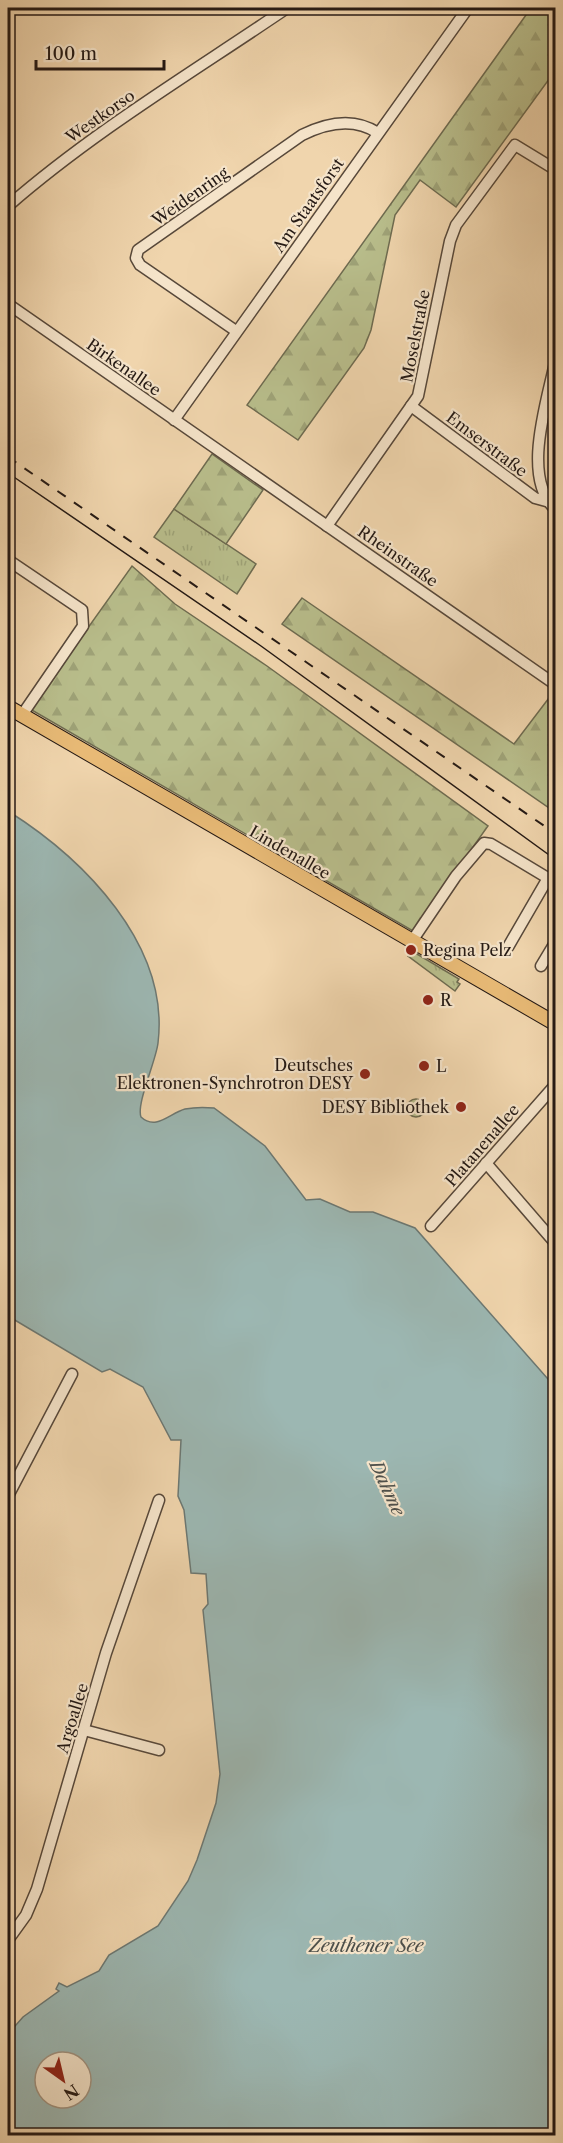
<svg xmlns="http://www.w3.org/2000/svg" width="563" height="2143" font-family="'Libre Caslon Text',serif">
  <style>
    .grass { fill: url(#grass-tufts); stroke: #6e6b50; stroke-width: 1.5 }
    .forest { fill: url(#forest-firs); stroke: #6e6b50; stroke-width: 1.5 }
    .water { fill: #9cb7b2; stroke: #6c7873; stroke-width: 1.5; fill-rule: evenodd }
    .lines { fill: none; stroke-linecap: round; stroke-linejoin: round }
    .minor-casing { stroke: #57483a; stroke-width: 13 }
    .major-casing { stroke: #241914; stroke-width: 16 }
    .minor { stroke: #f5e4ca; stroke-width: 10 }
    .major { stroke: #e8ba76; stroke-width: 14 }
    .tram { stroke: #241914; stroke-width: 1.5 }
    .rail { stroke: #241914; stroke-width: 2; stroke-dasharray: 10 10; stroke-linecap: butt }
    .poi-dot { fill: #8f2418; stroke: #f5e4ca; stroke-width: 2 }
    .labels { text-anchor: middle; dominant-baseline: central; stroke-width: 4.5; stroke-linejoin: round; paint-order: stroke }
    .street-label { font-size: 16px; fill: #241914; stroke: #f5e4ca }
    .poi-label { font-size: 16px; fill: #241914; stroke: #f5e4ca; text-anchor: start }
    .water-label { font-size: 18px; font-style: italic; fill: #4e504b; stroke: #f5e4ca }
  </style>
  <defs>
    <pattern id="grass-tufts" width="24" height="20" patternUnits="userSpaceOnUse" patternTransform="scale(1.5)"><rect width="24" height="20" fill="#b8bd8b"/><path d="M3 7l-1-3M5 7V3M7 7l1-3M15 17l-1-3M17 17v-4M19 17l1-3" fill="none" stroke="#9ea277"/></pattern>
    <pattern id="forest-firs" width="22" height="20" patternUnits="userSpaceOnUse" patternTransform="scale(1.5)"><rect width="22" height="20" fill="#b8bd8b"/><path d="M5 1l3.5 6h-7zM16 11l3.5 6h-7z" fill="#9ea277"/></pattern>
  </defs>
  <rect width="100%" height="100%" fill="#f0d5ad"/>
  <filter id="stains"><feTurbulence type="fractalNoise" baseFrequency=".00333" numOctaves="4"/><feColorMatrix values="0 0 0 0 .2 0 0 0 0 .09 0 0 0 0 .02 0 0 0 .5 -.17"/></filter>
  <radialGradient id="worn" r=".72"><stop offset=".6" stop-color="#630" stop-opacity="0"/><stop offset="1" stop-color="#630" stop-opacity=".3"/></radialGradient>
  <!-- grass -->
  <g class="grass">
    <polygon points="174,509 256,564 237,594 154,537"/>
    <polygon points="412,951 459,979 457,982 460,984 455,991 408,956"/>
    <circle cx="416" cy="1108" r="9"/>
  </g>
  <!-- forest -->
  <g class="forest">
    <polygon points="531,8 550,8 555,18 555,71 456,207 420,180 395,215 371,330 364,348 298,440 247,405"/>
    <polygon points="212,454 263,490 226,544 174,509"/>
    <polygon points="132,566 175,604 267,666 488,826 413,931 30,709"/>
    <polygon points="302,598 514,744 555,690 555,760 549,768 555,780 555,812 282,624"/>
  </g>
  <!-- water -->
  <path class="water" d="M8,811C84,859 170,945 158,1043C156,1061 136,1104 141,1117C156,1131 170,1113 185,1109C195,1107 204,1107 214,1108L265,1146L306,1200L320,1199L350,1212H373L415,1228L555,1387V2135H8V2034L23,2017L59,1991L56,1989L59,1983L67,1987L99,1971L109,1955L158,1926L188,1881L197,1860L216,1803L220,1774L203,1610L208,1604L206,1574L191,1573L184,1510L178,1496L181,1440H171L143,1387L110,1369L102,1372L8,1316ZM45,2062H81V2098H45Z"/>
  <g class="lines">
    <!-- minor casing -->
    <g class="minor-casing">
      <g id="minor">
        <polyline points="553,8 556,11"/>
        <path d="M8,206C94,131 193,72 287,8"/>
        <polyline points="8,304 556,685"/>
        <path d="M236,331L140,265L136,258L138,250L302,135C326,123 354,117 378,133"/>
        <path d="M556,358C548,399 520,478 556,510"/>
        <polyline points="411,406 535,498 546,501"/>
        <polyline points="174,420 468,8"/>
        <polyline points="327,526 418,396 450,241 456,225 515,145 556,170"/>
        <polyline points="8,560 82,610 83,626 22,715"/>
        <polyline points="412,941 456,876 484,843 491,844 556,883"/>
        <polyline points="508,947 548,878"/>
        <polyline points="541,966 556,941"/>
        <polyline points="486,1163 556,1244"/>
        <polyline points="431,1226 556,1084"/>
        <polyline points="8,1496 72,1374"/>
        <polyline points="84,1730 159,1750"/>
        <polyline points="8,1940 26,1915 37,1889 106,1653 159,1500"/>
      </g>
    </g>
    <!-- major casing -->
    <g class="major-casing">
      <polyline id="major" points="8,707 556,1024"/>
    </g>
    <!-- minor -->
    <use href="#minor" class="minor"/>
    <!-- major -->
    <use href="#major" class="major"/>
    <!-- tram -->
    <polyline class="tram" points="8,473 261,646 556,860"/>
    <!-- rail -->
    <polyline class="rail" points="8,457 556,834"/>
  </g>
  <!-- markers -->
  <g class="poi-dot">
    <circle cx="411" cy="950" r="6"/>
    <circle cx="428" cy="1000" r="6"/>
    <circle cx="424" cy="1066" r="6"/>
    <circle cx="365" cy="1074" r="6"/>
    <circle cx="461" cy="1107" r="6"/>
  </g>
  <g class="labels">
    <!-- street labels -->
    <g class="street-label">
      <text transform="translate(100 116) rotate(-35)">Westkorso</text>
      <text transform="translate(190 196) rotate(-35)">Weidenring</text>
      <text transform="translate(308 205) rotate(-55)">Am Staatsforst</text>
      <text transform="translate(415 336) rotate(-79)">Moselstraße</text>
      <text transform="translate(124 367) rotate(35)">Birkenallee</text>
      <text transform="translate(487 444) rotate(37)">Emserstraße</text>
      <text transform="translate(398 556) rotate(35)">Rheinstraße</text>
      <text transform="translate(290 852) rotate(30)">Lindenallee</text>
      <text transform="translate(482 1145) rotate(-49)">Platanenallee</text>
      <text transform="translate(72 1718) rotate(-73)">Argoallee</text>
    </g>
    <!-- poi labels -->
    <g class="poi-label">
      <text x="423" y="950">Regina Pelz</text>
      <text x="440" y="1000">R</text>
      <text x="353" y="1065" text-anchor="end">Deutsches<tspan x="353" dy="18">Elektronen-Synchrotron DESY</tspan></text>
      <text x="436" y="1066">L</text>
      <text x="449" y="1107" text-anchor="end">DESY Bibliothek</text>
    </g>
    <!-- water labels -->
    <g class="water-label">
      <text transform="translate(387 1488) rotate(65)">Dahme</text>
      <text x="366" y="1946">Zeuthener See</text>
    </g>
  </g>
  <!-- margin -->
  <rect width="563" height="2143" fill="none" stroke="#f0d5ad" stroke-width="30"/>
  <rect x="9" y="9" width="545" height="2125" fill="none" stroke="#241914" stroke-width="3"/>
  <rect x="15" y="15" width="533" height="2113" fill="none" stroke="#241914" stroke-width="1.5"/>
  <!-- north arrow -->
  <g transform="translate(63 2080) rotate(146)"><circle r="28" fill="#f5e4ca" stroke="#a19381" stroke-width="1.5"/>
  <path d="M0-4.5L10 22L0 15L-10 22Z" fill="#8f2418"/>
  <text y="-9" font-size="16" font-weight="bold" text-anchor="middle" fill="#241914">N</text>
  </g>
  <!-- scale -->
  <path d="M36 60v9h128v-9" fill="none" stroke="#241914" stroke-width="3"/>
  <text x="45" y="60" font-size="18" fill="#241914" stroke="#f5e4ca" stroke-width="4.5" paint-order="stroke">100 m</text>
  <rect width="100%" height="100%" filter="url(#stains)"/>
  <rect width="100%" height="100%" fill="url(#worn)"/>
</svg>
